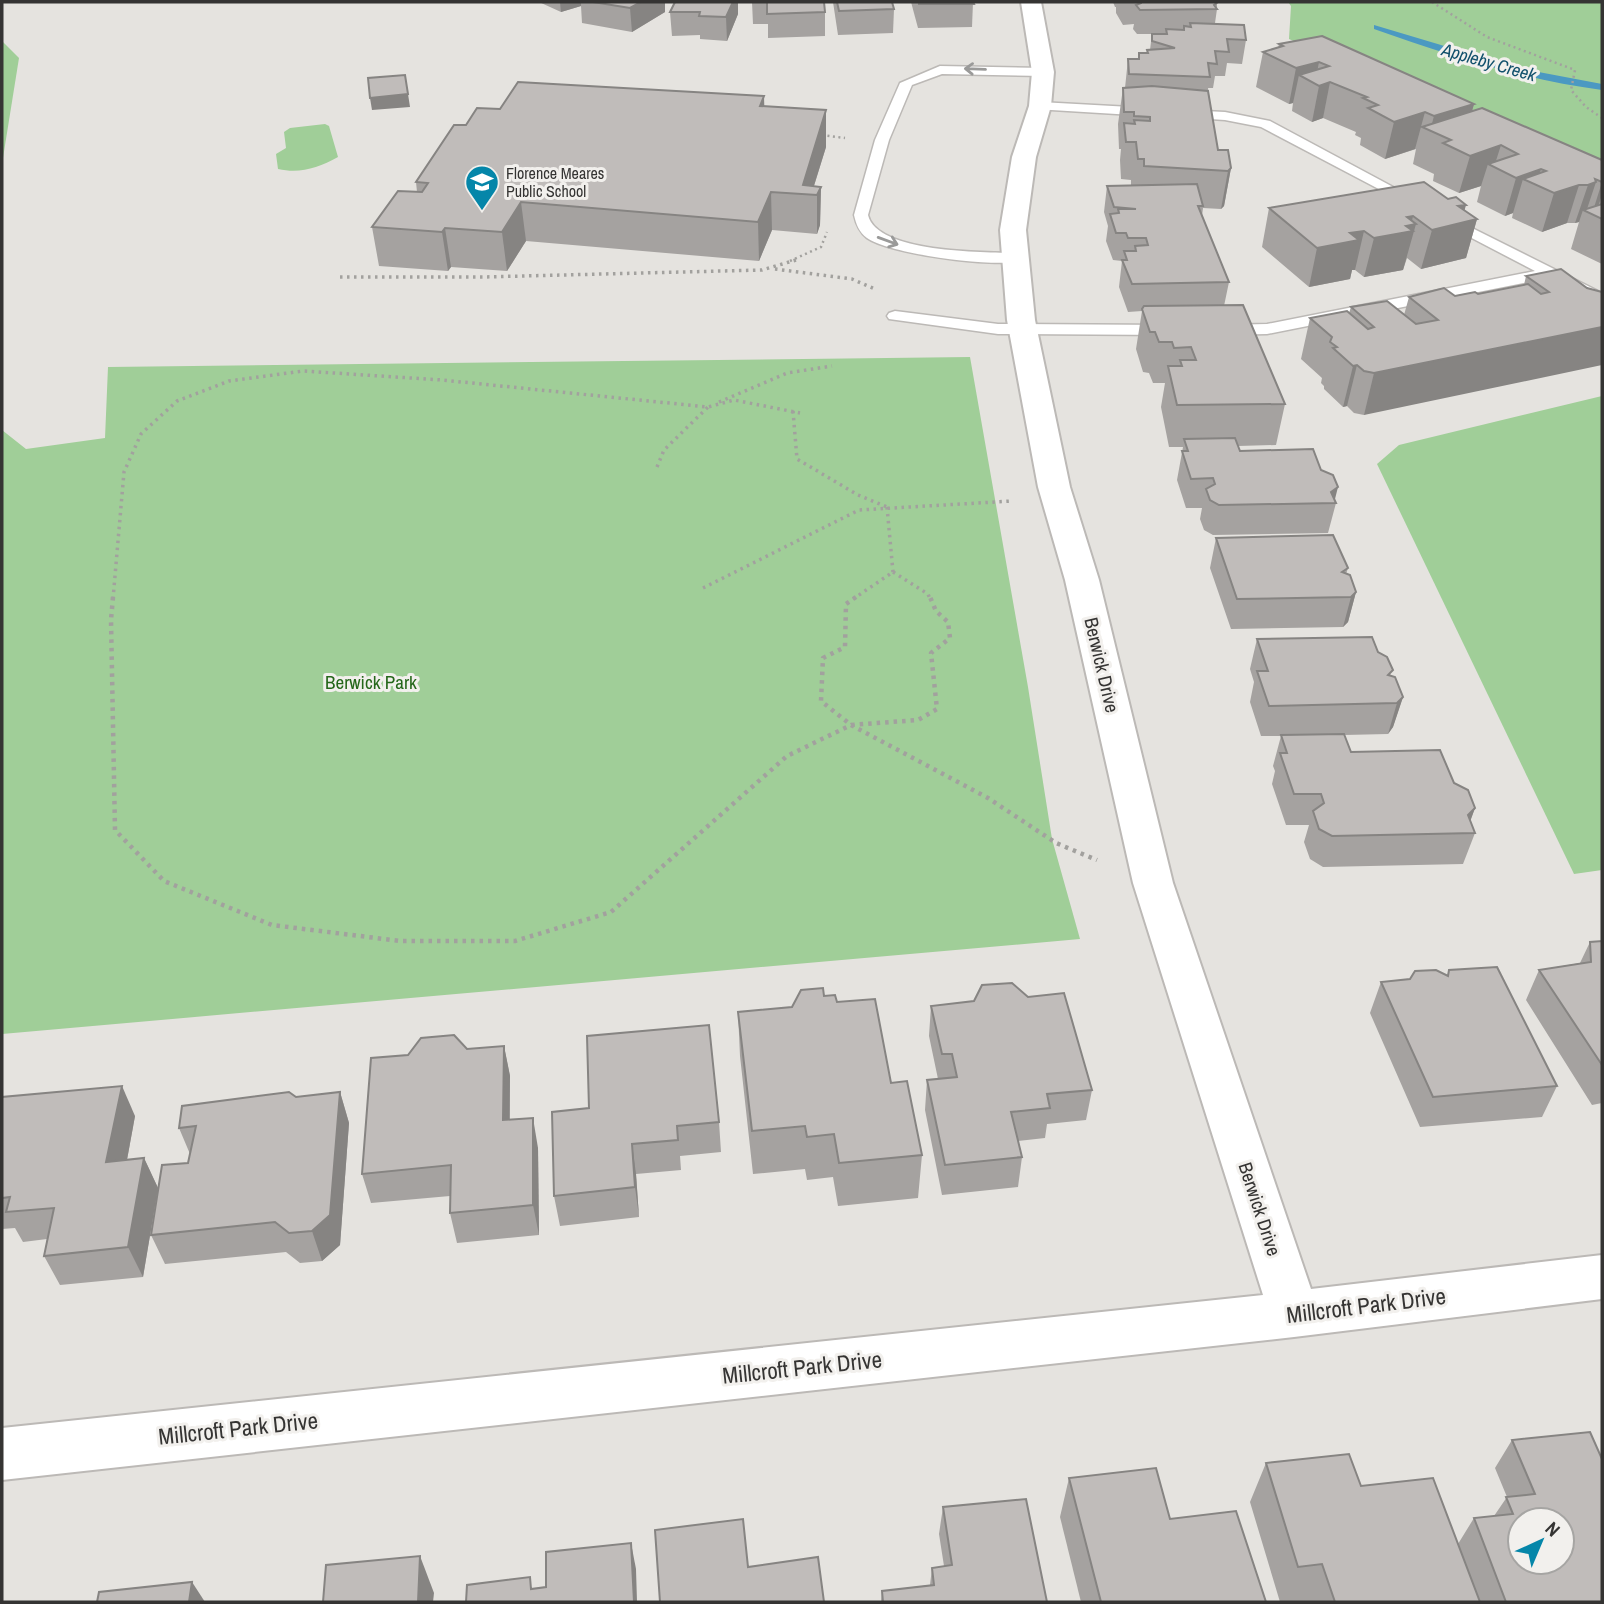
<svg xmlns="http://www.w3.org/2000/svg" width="1604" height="1604" font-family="'Archivo Narrow',sans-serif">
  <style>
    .green { fill: #a0ce98 }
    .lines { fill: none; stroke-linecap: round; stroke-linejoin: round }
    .stream { fill: #4b99c2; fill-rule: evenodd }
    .service-casing { stroke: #bcb9b6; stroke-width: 3 }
    .tertiary-casing { stroke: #bcb9b6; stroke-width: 4 }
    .path-far2 { stroke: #a2a19e; stroke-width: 2.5; stroke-dasharray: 2 3.5; stroke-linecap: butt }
    .path-far1 { stroke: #a2a19e; stroke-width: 3.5; stroke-dasharray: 2.5 4.5; stroke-linecap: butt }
    .path { stroke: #a2a19e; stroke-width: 4.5; stroke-dasharray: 3.5 5; stroke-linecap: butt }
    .service { fill: #fff; fill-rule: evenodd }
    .tertiary { fill: #fff; fill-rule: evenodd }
    .wall { fill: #a5a2a0 }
    .shaded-wall { fill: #868482 }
    .building { fill: #c0bcba; stroke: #868482; stroke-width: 2; fill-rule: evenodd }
    .oneway { stroke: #9a9a99 }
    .labels { text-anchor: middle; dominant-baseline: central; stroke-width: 6; stroke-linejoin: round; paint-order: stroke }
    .far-poi-label { font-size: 16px; fill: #353433; stroke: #f2f0ed; text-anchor: start }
    .far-water-label { font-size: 18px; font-style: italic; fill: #11506c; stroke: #f2f0ed }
    .street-label { font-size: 19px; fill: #353433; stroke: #f2f0ed }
    .park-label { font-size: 19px; fill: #25671a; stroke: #f2f0ed }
    .near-street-label { font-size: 23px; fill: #353433; stroke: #f2f0ed }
  </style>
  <rect width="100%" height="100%" fill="#e5e3df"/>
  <!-- green -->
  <g class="green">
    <polygon points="1288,2 1602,2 1602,178 1289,39 1291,6"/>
    <polygon points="2,41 19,58 2,164"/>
    <path d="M325,124L329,126L338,157C318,168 300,174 278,169L276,154L286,148L284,132L290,128Z"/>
    <polygon points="970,357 1028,687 1052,839 1080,939 2,1034 2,430 26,449 105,438 108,367"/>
    <polygon points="1602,396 1602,870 1574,874 1377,464 1399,445"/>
  </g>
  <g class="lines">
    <!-- stream -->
    <path class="stream" d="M1374,25L1518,68L1602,84V90C1524,80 1448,55 1374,29Z"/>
    <!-- service casing -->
    <g class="service-casing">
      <g id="service">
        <path d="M940,66L1043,68L1049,72L1043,76L942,74L912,85L889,140L868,215C877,253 983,252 1016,253L1024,258L1021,261C995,268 889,254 867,238C859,232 856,224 854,215L875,140L900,83Z"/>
        <polygon points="1040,102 1149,108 1156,112 1149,116 1035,109 1035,103"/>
        <polygon points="1183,110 1225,112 1270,121 1423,203 1421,206 1411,206 1261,127 1225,120 1178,117 1176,114"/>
        <polygon points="1446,215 1602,293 1602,304 1549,278 1267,334 1222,335 1214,330 1222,325 1267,324 1535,271 1441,222 1439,219"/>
        <polygon points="895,311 998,324 1170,325 1178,330 1170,335 998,334 889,319 887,316 889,313"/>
      </g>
    </g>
    <!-- tertiary casing -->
    <g class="tertiary-casing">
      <polygon id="tertiary" points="1021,2 1041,2 1054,72 1051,106 1036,157 1026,230 1035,320 1070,487 1099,580 1173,883 1311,1289 1602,1255 1602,1299 1294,1337 2,1480 2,1428 1263,1295 1133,883 1065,580 1038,487 1007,320 1000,230 1012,157 1029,106 1032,72"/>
    </g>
    <!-- path-far2 -->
    <g class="path-far2">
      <polyline points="1432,2 1487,37 1575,70 1571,90 1586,107 1602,118"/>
      <polyline points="822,135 845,138"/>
      <polyline points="790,261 821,247 827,232"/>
    </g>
    <!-- path-far1 -->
    <g class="path-far1">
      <polyline points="775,269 852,279 875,289"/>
      <polyline points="340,277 483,277 762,270 796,260"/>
      <polyline points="719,402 787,373 832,366"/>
      <polyline points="793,411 797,459 858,495 887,507"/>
      <polyline points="657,467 664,450 708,407"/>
      <polyline points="887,507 893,572"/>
      <polyline points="893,572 928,594 930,599"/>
      <polyline points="703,588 859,510 1012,501"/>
      <polyline points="113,599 124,472 141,434 177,401 229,381 303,371 442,380 708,407 734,400 800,413"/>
      <polyline points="853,599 893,572"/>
    </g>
    <!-- path -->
    <g class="path">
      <polyline points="113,597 111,620 115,830 164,881 272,925 400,941 515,941 611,912 787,756 851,725 988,798 1056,843 1097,860"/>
      <polyline points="856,597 846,604 845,647 823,658 821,701 851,725 918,720 937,709 931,653 950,638 948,622 936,611 930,597"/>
    </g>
    <!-- service -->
    <use href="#service" class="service"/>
    <!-- tertiary -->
    <use href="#tertiary" class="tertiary"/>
  </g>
  <!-- wall -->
  <g class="wall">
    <polygon points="539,2 665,2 665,12 632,32 582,23 581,6 561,12"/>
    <polygon points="675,2 738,2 738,14 727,41 700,39 700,35 672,36 670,12"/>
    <polygon points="752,2 767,2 825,12 825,36 768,38 768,24 753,24"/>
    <polygon points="833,2 892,2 894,9 893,33 838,35"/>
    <polygon points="911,2 973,2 972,27 918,28"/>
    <polygon points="1113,2 1217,2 1217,9 1215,23 1246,40 1242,64 1227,63 1225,76 1215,76 1213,88 1208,88 1218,150 1231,168 1224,206 1221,209 1203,208 1202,216 1229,282 1224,306 1285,404 1276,445 1238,446 1240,451 1335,502 1336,503 1328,533 1213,535 1204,530 1200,519 1202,508 1186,508 1177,480 1183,447 1169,447 1161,407 1165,383 1153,383 1149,373 1143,372 1136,349 1142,311 1128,312 1119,287 1122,261 1113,260 1106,241 1108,226 1104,212 1107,186 1131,185 1131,180 1121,179 1120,160 1121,149 1119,149 1118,124 1123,88 1125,88 1128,59 1138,59 1139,53 1147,53 1147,50 1150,50 1152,34 1166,34 1137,34 1133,29 1134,24 1123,25 1116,13 1116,7 1115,7"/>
    <polygon points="1279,44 1474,104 1472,111 1602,160 1602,264 1571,249 1579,222 1575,223 1567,223 1542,232 1512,218 1513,213 1505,216 1477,202 1481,186 1459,193 1433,181 1434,174 1413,164 1416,149 1385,159 1360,145 1361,138 1355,135 1356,132 1323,118 1312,122 1292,111 1293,103 1289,104 1256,87 1263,52 1278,48"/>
    <polygon points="764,107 826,147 814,186 821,187 820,225 817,234 772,230 759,261 526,241 507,271 451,267 448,271 379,266 372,227 417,192 416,182 466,125 500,109"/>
    <polygon points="1269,208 1464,210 1477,219 1466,258 1421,269 1407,258 1403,270 1364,277 1355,270 1352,270 1350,279 1309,287 1262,247"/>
    <polygon points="1526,276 1587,288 1364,415 1354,413 1347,406 1343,407 1324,389 1324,386 1321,383 1322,378 1301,359 1310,318 1349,313 1351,307 1404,315 1409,297 1455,296 1478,294 1524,285"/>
    <polygon points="1216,538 1348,568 1346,574 1356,592 1348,622 1343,627 1231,629 1210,568"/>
    <polygon points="1257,639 1378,652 1403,697 1393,727 1388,734 1344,735 1351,752 1454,783 1475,808 1470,821 1475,833 1463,864 1323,867 1310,859 1304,842 1309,825 1286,825 1272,784 1275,771 1273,766 1281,736 1261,736 1250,702 1254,682 1250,669"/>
    <polygon points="1602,941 1602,1103 1592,1105 1526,1000 1539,970 1580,963 1590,942"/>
    <polygon points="1449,970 1557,1086 1542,1117 1420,1127 1370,1013 1381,982 1447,976"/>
    <polygon points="824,996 837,1002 891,1083 922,1155 918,1198 838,1206 833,1177 807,1180 805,1169 753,1174 740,1056 738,1012 792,1007"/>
    <polygon points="931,1006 1092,1090 1086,1120 1047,1124 1045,1138 1018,1141 1022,1157 1018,1187 942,1195 925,1110 927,1080 938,1079 929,1036"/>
    <polygon points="504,1046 510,1076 510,1119 538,1148 539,1235 457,1243 450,1213 450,1196 371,1203 362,1174 408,1055"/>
    <polygon points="340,1092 349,1123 340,1245 322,1261 300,1263 286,1252 165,1264 151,1235 188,1163 190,1154 179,1128 296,1097"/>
    <polygon points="2,1097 135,1116 127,1160 144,1158 158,1188 143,1277 60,1285 44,1256 47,1239 23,1242 15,1228 2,1229"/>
    <polygon points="552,1112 719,1122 721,1152 680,1156 681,1170 636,1174 639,1217 560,1226 554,1196"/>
    <polygon points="1512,1440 1602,1602 1304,1602 1304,1601 1280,1602 1250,1502 1266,1463 1361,1486 1458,1544 1474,1518 1494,1516 1507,1497 1495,1468"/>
    <polygon points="1069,1478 1170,1519 1266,1602 1081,1602 1060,1517"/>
    <polygon points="943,1507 1047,1602 881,1602 882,1591 930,1585 932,1568 944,1566 939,1534"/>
  </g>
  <!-- shaded-wall -->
  <g class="shaded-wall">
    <polygon points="560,2 581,2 581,6 561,12"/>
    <polygon points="641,2 665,2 665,12 632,32 630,8"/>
    <polygon points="733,2 738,2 738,14 727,41 726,17"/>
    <polygon points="1319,62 1315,83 1299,75 1293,103 1289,104 1296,68"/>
    <polygon points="1330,82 1323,118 1312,122 1319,86"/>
    <polygon points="408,94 410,107 372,110 370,98"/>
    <polygon points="764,96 765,132 760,106"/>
    <polygon points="1474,104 1464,140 1451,140 1430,131 1434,116"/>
    <polygon points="826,110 826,147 811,195 803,185"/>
    <polygon points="1425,112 1415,149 1385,159 1394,122"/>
    <polygon points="1501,145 1494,167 1488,164 1481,186 1459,193 1470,156"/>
    <polygon points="1231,168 1224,206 1221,209 1228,171"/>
    <polygon points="1541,169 1536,185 1523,179 1513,213 1505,216 1516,178"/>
    <polygon points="1596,182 1586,212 1583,210 1579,222 1575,223 1588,185"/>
    <polygon points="1602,182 1602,195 1595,216 1592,214"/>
    <polygon points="1579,185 1567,223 1542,232 1554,193"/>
    <polygon points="821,187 820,225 817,234 817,195"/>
    <polygon points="771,192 772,230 759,261 758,222"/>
    <polygon points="521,202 526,241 507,271 502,232"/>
    <polygon points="1466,205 1461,223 1477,219 1466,258 1421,269 1432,230 1458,206"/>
    <polygon points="1413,216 1411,225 1416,224 1403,270 1364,277 1374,238 1407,217"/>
    <polygon points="445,228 451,267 448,271 442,232"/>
    <polygon points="1364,231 1355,270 1352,270 1350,279 1309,287 1317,248 1350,233"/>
    <polygon points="1602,327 1602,365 1364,415 1374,373"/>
    <polygon points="1357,365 1347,406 1343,407 1353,366"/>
    <polygon points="1338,487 1334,503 1331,492"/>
    <polygon points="1356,592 1348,622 1343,627 1351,597"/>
    <polygon points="1403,697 1393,727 1388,734 1397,703"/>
    <polygon points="1475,808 1466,833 1468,815"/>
    <polygon points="504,1046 510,1076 509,1150 503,1120"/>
    <polygon points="122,1086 135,1116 121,1192 106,1162"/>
    <polygon points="340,1092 349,1123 340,1245 322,1261 312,1231"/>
    <polygon points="533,1118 538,1148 539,1235 533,1205"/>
    <polygon points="632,1144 636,1174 639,1217 635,1187"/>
    <polygon points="144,1158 158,1188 143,1277 128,1247"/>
    <polygon points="631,1543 636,1569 637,1602 634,1602"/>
    <polygon points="420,1556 434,1593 433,1602 418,1602"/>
    <polygon points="192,1582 205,1602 189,1602"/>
  </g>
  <!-- building -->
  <g class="building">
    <polygon points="593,2 641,2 630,8"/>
    <polygon points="675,2 733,2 726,17 699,16 700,12 670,12"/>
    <polygon points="767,2 824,2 825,12 767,14"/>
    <polygon points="837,2 892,2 894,9 839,11"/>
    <polygon points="919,2 973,2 974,4 919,4"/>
    <polygon points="1141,2 1218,2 1214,5 1217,9 1140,10 1136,5 1141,3"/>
    <polygon points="1190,23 1244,25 1246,40 1227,39 1229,52 1215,51 1217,64 1208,63 1210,77 1129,74 1128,59 1139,59 1139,53 1148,53 1147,50 1175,48 1152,41 1152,34 1167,34 1166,29 1184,30 1184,26 1191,27"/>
    <polygon points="1322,36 1474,104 1434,116 1425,112 1394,122 1368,108 1378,105 1363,98 1367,97 1330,82 1319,86 1299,75 1329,66 1319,62 1296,68 1263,52 1283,46 1279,44"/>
    <polygon points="405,75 408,94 370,98 368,78"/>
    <polygon points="518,82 764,96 760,106 826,110 803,185 821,187 817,195 771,192 758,222 521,202 502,232 445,228 442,232 372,227 398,191 422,192 428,183 416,182 454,125 466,125 477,108 500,109"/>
    <polygon points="1152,86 1208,91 1218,150 1228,150 1231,168 1228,171 1144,166 1144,159 1138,159 1136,142 1126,142 1124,123 1135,124 1134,120 1150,121 1150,117 1134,116 1134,112 1124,112 1123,88"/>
    <polygon points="1482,108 1602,160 1602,182 1595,179 1596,182 1588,185 1579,185 1554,193 1523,179 1546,171 1541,169 1516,178 1488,164 1518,154 1501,145 1470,156 1443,143 1451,140 1422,127"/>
    <polygon points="1424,182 1448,199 1456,197 1466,205 1458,206 1477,219 1432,230 1413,216 1407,217 1416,224 1406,226 1413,231 1374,238 1364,231 1350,233 1359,240 1317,248 1269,208"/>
    <polygon points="1197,184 1203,206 1198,206 1229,282 1132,284 1122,260 1127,260 1124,251 1136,251 1135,246 1148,245 1146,238 1128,238 1126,233 1116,233 1110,214 1119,213 1118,209 1136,209 1114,207 1107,186"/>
    <polygon points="1602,204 1602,219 1583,210"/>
    <polygon points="1561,269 1587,288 1602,292 1602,327 1374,373 1364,371 1357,365 1353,366 1333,348 1337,347 1330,342 1332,337 1310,318 1347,311 1368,329 1374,327 1351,307 1387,301 1416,324 1438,320 1409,297 1444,288 1455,296 1475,292 1478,294 1528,284 1541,294 1549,292 1526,276"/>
    <polygon points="1243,305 1285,404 1177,405 1168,366 1182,366 1180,360 1196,360 1191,347 1174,348 1172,342 1159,342 1155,332 1150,332 1142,309 1144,306"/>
    <polygon points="1235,438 1240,451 1313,449 1321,470 1333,475 1338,487 1331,492 1336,503 1219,505 1210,500 1206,489 1215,484 1213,478 1191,479 1182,451 1188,451 1184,439"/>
    <polygon points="1333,535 1348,568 1342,572 1350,575 1356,592 1351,597 1237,599 1216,538"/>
    <polygon points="1372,637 1378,652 1387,657 1393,670 1388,675 1395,677 1403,697 1397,703 1269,706 1257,671 1268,671 1257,639"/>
    <polygon points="1344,734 1351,752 1440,750 1454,783 1468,790 1475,808 1468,815 1475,833 1332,836 1319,829 1313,811 1324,803 1321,794 1294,794 1280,753 1287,753 1281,735"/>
    <polygon points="1602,941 1602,1065 1539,970 1591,962 1590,942"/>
    <polygon points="1497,967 1557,1086 1433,1097 1381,982 1410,979 1415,971 1436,970 1448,976 1449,970"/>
    <polygon points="1012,983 1028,997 1064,993 1092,1090 1047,1094 1050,1108 1011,1112 1022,1157 945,1165 927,1080 957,1077 952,1054 942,1054 931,1006 974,1001 982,985"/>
    <polygon points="823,988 824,996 835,995 837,1002 875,999 891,1083 907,1081 922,1155 839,1163 834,1134 807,1137 805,1126 752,1131 738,1012 792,1007 801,990"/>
    <polygon points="709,1025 719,1122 677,1126 678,1140 632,1144 635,1187 554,1196 552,1112 589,1108 587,1036"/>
    <polygon points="454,1035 467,1049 504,1046 503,1120 533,1118 533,1205 450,1213 451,1165 362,1174 371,1058 408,1055 421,1038"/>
    <polygon points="122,1086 106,1162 144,1158 128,1247 44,1256 54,1208 6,1212 10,1197 2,1198 2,1097"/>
    <polygon points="289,1092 296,1097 340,1092 330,1215 312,1231 289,1233 275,1222 151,1235 162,1165 188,1163 196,1126 179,1128 182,1106"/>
    <path d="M1590,1432L1602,1459V1602H1506L1474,1518L1513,1514L1506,1497L1535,1494L1512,1440ZM1520,1520H1562V1562H1520Z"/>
    <polygon points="1349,1454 1361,1486 1433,1478 1480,1602 1335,1602 1322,1564 1298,1567 1266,1463"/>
    <polygon points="1156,1468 1170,1519 1236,1511 1266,1602 1101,1602 1069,1478"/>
    <polygon points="1026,1499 1047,1602 883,1602 882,1591 934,1585 932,1568 952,1565 943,1507"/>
    <polygon points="743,1519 748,1567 818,1557 824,1602 660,1602 655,1530"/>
    <polygon points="631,1543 634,1602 466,1602 467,1585 530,1577 531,1589 546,1587 546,1552"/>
    <polygon points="420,1556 418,1602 323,1602 326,1565"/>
    <polygon points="192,1582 189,1602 97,1602 99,1592"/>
  </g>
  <!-- one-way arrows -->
  <defs><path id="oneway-shaft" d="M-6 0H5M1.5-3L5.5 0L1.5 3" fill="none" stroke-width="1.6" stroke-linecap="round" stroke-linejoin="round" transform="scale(1.75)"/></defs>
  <g class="oneway">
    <use href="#oneway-shaft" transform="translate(975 69) rotate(-178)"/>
    <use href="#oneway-shaft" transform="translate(888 241) rotate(20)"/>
  </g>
  <!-- icons -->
  <defs>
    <g id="school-pin" transform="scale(1.75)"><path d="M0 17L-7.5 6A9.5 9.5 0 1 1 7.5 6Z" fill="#0586a9" stroke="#f2f0ed"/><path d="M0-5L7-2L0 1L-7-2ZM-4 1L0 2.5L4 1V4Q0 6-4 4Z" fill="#fff"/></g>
  </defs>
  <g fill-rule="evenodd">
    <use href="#school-pin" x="482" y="182"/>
  </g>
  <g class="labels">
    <!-- far-poi labels -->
    <g class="far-poi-label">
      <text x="506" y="173">Florence Meares<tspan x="506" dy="18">Public School</tspan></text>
    </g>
    <!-- far-water labels -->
    <g class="far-water-label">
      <text transform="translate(1489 62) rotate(16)">Appleby Creek</text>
    </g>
    <!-- street labels -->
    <g class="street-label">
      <text transform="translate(1102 665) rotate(77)">Berwick Drive</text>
      <text transform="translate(1260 1209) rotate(72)">Berwick Drive</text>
    </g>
    <!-- park labels -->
    <g class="park-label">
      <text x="371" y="682">Berwick Park</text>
    </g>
    <!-- near-street labels -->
    <g class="near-street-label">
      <text transform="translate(1366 1305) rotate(-7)">Millcroft Park Drive</text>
      <text transform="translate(802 1367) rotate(-6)">Millcroft Park Drive</text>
      <text transform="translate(238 1428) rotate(-6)">Millcroft Park Drive</text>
    </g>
  </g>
  <!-- border -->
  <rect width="1604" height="1604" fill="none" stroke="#353433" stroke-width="7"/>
  <!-- north arrow -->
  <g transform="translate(1541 1541) rotate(44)"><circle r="33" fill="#f2f0ed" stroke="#a6a5a3" stroke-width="2"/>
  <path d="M0-5L12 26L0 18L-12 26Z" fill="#0586a9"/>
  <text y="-10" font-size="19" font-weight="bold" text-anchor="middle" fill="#353433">N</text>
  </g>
</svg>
